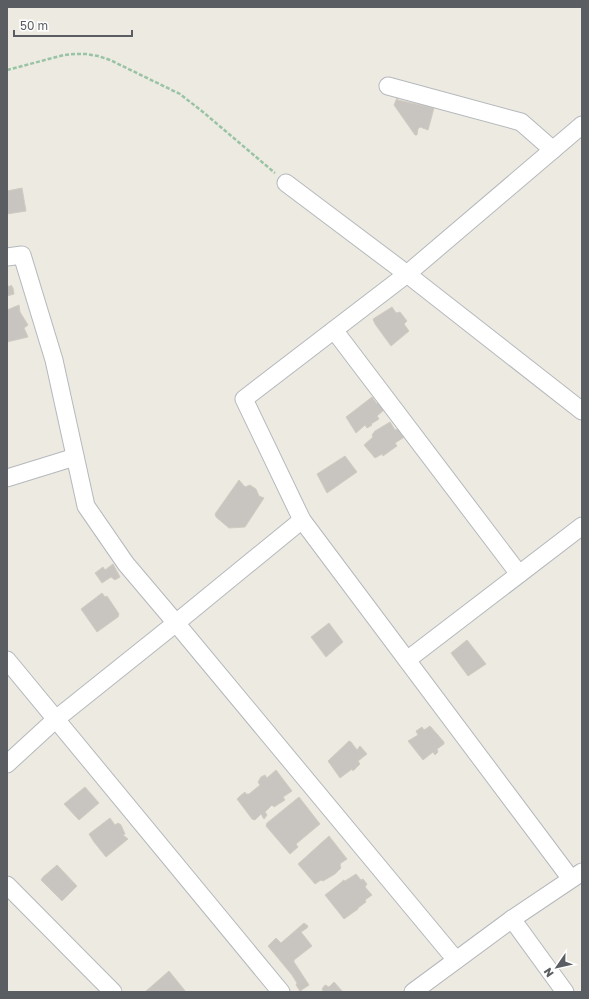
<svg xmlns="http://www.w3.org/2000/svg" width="589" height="999" font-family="'Golos Text',sans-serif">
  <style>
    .building { fill: #c8c5c0; stroke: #d1ccc1 }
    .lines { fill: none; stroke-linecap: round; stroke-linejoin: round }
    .minor-casing { stroke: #b5b8bc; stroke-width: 19 }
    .path { stroke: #99c3a5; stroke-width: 2.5; stroke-dasharray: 4 2; stroke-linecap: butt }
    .minor { stroke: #fff; stroke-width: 17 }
  </style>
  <rect width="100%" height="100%" fill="#edeae2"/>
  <!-- building -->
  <g class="building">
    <polygon points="397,98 398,100 434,108 428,130 420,127 418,129 417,135 415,135 394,105"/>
    <polygon points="22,188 26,211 7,214 7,191"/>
    <polygon points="7,284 9,287 11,285 13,288 14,294 7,296"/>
    <polygon points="19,305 20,312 28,325 24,328 28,337 7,342 7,310"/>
    <polygon points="392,307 396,313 400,312 407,321 404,324 409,331 391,346 375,324 373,319"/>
    <polygon points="372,397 377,404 379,402 384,410 377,416 379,419 371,424 372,425 367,428 365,425 356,433 346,417"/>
    <polygon points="390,422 395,430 398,429 402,435 404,434 406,436 395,443 397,446 383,456 382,454 375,458 364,445 373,437 372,435 375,431"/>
    <polygon points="345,456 357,472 327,493 317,474"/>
    <polygon points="239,480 245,487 250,485 256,489 259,496 264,498 245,527 229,528 216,517 215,514"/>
    <polygon points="113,564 120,577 115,580 111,577 102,583 95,573 103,567 105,570"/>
    <polygon points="102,593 105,597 107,596 119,614 118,617 97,632 81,609"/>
    <polygon points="329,623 343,642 326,657 311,637"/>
    <polygon points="467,640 486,664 468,676 451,653"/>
    <polygon points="430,726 444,742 444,744 437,749 438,752 435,755 433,752 423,760 408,741 418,735 416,731 422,727 424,730"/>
    <polygon points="349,741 351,742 357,750 360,746 367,754 358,761 360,764 353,771 352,769 340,778 328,761"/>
    <polygon points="276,770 292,791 283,797 285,800 274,807 272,805 265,812 267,815 264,819 261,814 255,820 252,819 237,799 240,796 245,792 246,794 249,794 260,785 258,782 261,777 265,775 267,778"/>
    <polygon points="85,787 99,803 79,820 64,804"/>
    <polygon points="299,797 320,824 296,844 298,847 290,854 266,826 267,823"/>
    <polygon points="110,818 115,825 118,823 121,825 125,834 123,835 128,839 106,857 94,842 89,834"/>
    <polygon points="329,836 347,859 341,863 340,865 341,868 335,874 323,881 321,880 315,884 298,864"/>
    <polygon points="57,865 77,886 62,901 41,880 43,877"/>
    <polygon points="356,874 361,880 363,879 367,884 365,887 372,895 365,900 366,902 358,908 358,909 344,919 325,895 343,881 343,880 345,881"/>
    <polygon points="304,923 308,926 307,928 301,932 312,946 294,960 294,962 309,985 300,991 296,985 297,983 292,975 268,946 276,938 281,943"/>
    <polygon points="169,971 186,992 145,992"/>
    <polygon points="334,982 343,992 322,992 323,991 322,989 325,985 329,987"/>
  </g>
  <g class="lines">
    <!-- minor casing -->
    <g class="minor-casing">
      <g id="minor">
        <polyline points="388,86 521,122 553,150"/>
        <polyline points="286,183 407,274 582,411"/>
        <polyline points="7,257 22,255 54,360 86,506 126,564 176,623 456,960"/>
        <polyline points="334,330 519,574"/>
        <polyline points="7,478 75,457"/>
        <polyline points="7,660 281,992"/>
        <polyline points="407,660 582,526"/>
        <polyline points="7,764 56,719 176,623 302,520"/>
        <polyline points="571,879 302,520 244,399 407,274 582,125"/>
        <polyline points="7,885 113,992"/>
        <polyline points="512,919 565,992"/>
        <polyline points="413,992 512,919 582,872"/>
      </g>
    </g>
    <!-- path -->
    <polyline class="path" points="7,70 64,55 75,54 86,54 98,56 110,60 180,94 203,112 275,173"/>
    <!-- minor -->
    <use href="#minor" class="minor"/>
  </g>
  <!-- border -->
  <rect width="589" height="999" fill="none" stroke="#5a5e62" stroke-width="16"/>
  <!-- north arrow -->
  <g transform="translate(557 967) rotate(236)" stroke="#ffffff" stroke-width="3" paint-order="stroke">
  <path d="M0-3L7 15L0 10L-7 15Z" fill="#5a5e62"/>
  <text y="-6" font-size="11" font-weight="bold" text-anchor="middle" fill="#5a5e62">N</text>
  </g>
  <!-- scale -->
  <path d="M14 30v6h118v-6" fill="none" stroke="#5a5e62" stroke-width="2"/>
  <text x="20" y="30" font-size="12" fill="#5a5e62" stroke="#ffffff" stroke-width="3" paint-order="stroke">50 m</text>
</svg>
